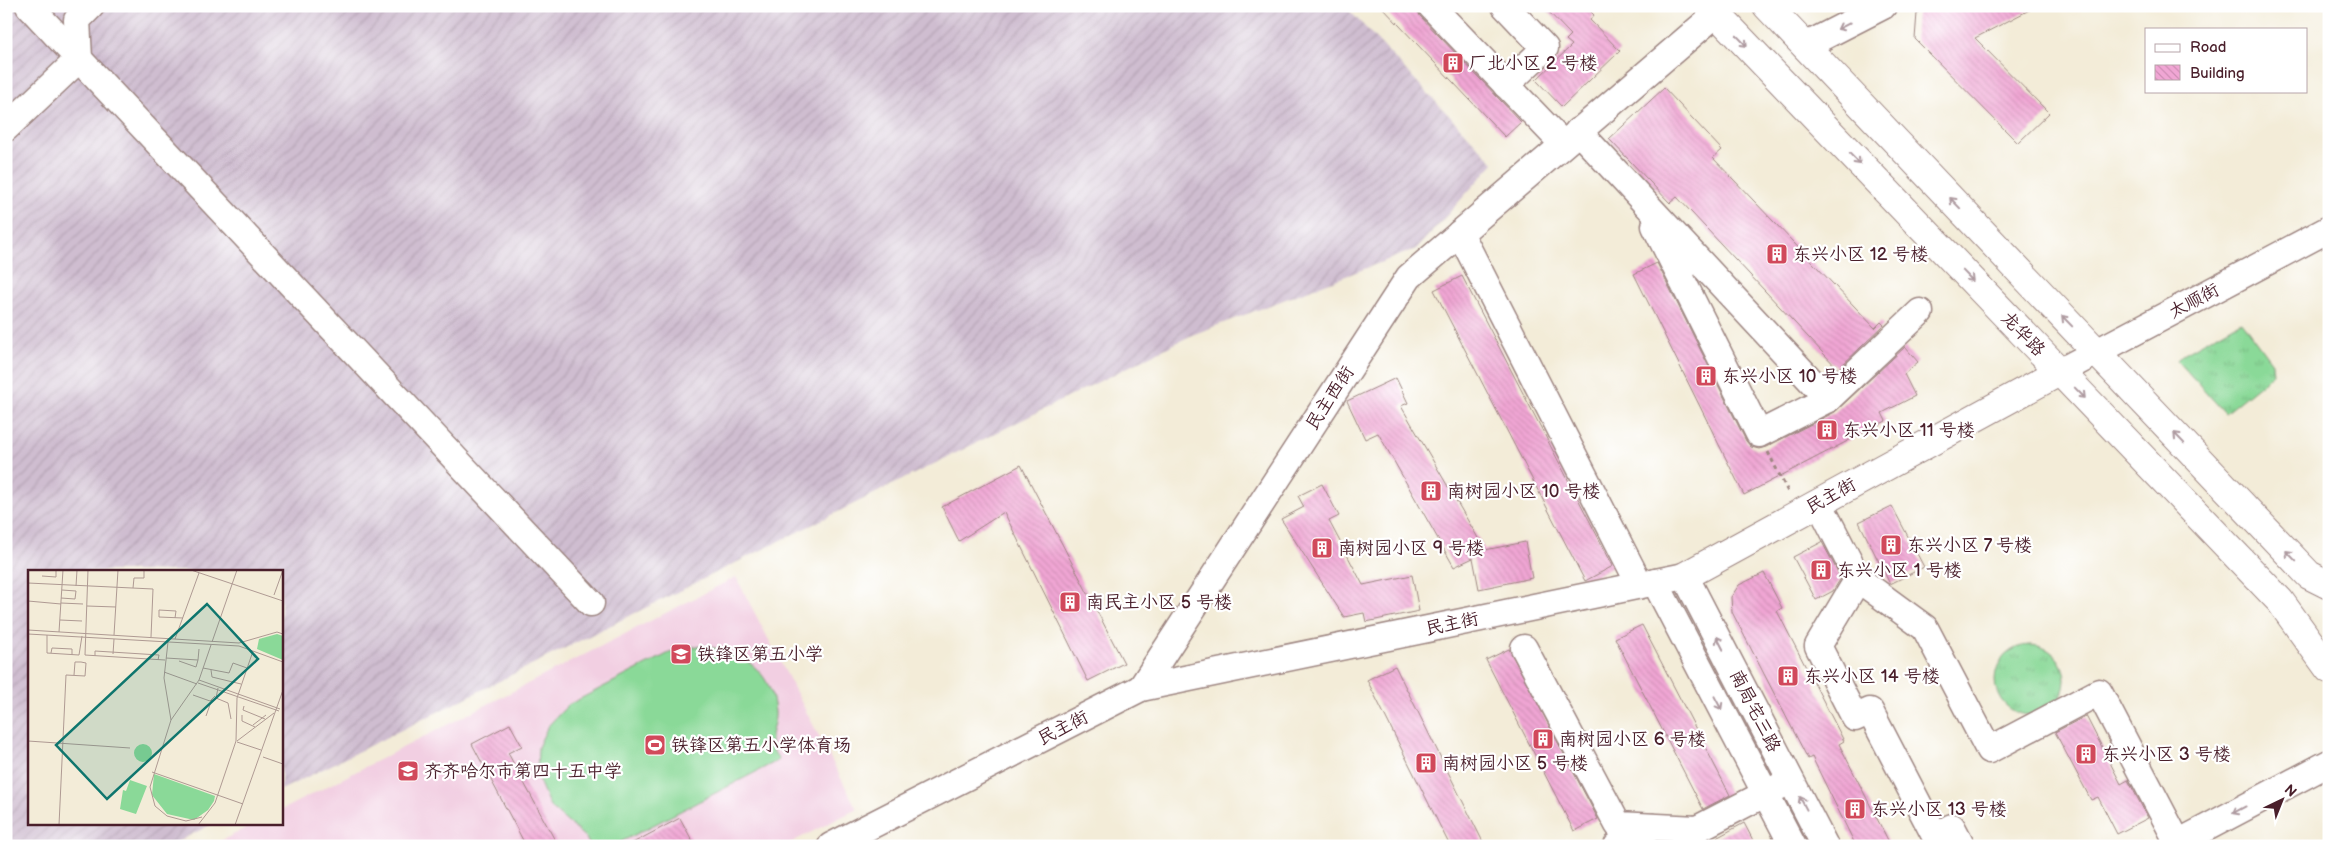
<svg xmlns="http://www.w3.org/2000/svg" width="2335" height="852" font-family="'Balsamiq Sans','LXGW WenKai TC',sans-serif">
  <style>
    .built { fill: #f2cfe2 }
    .industrial { fill: url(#industrial-furrows) }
    .grass { fill: url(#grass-tufts); stroke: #6a7c62 }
    .garden { fill: #8ad998; stroke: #6a7c62 }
    .building { fill: url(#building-back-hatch) }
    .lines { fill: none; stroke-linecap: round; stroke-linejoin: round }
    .minor-casing { stroke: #9e8682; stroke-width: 29 }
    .major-casing { stroke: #9e8682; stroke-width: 30 }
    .path { stroke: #9e8682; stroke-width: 3; stroke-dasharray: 4 4; stroke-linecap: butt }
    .minor { stroke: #fff; stroke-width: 26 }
    .major { stroke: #fff; stroke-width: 28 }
    .oneway { stroke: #ae9aa0 }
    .labels { text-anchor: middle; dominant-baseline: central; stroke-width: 4.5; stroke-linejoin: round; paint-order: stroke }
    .poi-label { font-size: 18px; fill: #4a1f2b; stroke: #fff; text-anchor: start }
    .street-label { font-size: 18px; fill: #4a1f2b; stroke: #fff }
    .inset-road { fill: none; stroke: #af9a93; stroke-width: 1 }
    .view { fill: #0f766e; fill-opacity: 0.15; stroke: #0f766e; stroke-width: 2.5 }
    .inset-edge { fill: none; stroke: #4a1f2b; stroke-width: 2.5 }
  </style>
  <defs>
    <pattern id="industrial-furrows" width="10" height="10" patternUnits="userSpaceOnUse" patternTransform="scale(1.25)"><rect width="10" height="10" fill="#cfbdd0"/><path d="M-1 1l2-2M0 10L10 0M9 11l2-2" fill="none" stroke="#b3a2b3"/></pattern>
    <pattern id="grass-tufts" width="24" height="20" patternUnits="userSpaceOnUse" patternTransform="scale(1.25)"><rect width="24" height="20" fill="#8ad998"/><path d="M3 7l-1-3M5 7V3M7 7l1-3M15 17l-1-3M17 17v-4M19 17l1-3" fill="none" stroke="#79ba83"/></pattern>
    <pattern id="building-back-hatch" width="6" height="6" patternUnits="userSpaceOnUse" patternTransform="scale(1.25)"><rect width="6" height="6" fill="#f0a6d4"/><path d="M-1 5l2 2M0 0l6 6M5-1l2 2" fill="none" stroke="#cf8eb6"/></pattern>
  </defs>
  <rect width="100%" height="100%" fill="#fff"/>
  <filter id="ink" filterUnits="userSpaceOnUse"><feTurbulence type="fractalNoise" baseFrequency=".02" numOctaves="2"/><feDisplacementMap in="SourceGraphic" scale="10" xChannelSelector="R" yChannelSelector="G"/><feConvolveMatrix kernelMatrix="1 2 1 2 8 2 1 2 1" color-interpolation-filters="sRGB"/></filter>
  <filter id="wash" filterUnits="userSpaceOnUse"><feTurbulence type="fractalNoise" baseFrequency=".0096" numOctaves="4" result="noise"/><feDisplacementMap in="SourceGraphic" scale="20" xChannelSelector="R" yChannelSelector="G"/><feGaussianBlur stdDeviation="1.12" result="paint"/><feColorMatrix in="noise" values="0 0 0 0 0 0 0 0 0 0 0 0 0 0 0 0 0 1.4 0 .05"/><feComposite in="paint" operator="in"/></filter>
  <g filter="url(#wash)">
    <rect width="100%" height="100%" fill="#f3ecd8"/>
    <!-- built -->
    <polygon class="built" points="736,577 857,809 784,846 211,846 256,823 281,823 281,810"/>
    <!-- industrial -->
    <polygon class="industrial" points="6,6 1345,6 1494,163 1416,249 1192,335 281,790 281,571 29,571 29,823 214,823 169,846 6,846"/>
    <!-- grass -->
    <g class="grass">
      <polygon points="2241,321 2272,363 2273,374 2225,413 2177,360 2183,354"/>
      <circle cx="2030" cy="680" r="35"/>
    </g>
    <!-- garden -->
    <path class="garden" d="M706,646C744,655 771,668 775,712C776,722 770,732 771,742C771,748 776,755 779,760L613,846H590L586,838L550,807L537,776L538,747L548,726L568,705L679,648Z"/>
    <g id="blocks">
      <!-- building -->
      <g class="building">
        <polygon points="1381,6 1416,6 1420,16 1521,122 1505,137"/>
        <polygon points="1543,6 1585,6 1594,15 1590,20 1620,51 1562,107 1536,80 1572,45 1566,40 1571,35"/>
        <polygon points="1931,6 2037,6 1975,38 2049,113 2018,143 1915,39 1917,13"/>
        <polygon points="1664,88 1722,150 1713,158 1875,328 1881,322 1884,325 1838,369 1677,197 1670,203 1609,139"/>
        <polygon points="1657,263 1746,441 1751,447 1759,449 1766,447 1835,412 1905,347 1918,362 1904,374 1915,396 1882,413 1886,421 1744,495 1634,274"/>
        <polygon points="1462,276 1613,566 1585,581 1434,290"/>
        <polygon points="1396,378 1408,403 1401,406 1485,550 1525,542 1532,578 1479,589 1473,558 1454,567 1378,433 1365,439 1347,401"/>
        <polygon points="1021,465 1124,663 1088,681 1004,512 959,541 942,507"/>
        <polygon points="1322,484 1339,516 1329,521 1363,585 1412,575 1419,611 1366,622 1364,613 1344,617 1281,519 1304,507 1298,496"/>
        <polygon points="1892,506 1924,567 1890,584 1859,522"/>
        <polygon points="1822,542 1841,578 1833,591 1816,600 1793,557"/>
        <polygon points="1764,573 1782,608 1777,611 1844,741 1839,744 1891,846 1856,846 1812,757 1808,759 1732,612 1731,597 1739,585"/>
        <polygon points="1642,625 1730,795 1703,809 1615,638"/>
        <polygon points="1509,649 1598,819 1574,831 1486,660"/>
        <polygon points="1395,666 1485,846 1450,846 1367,680"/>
        <polygon points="2086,716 2121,784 2128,780 2148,818 2117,834 2098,797 2091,800 2055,732"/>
        <polygon points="510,724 522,746 508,753 558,846 526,846 472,744"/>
        <polygon points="680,818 695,846 627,846"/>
        <polygon points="1744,823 1756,846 1705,846 1707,843"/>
      </g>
    </g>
  </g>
  <g filter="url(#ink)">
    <use href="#blocks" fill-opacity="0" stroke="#9e8682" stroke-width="1"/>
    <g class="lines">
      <!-- minor casing -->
      <g class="minor-casing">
        <g id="minor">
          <polyline points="29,6 591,603"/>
          <polyline points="1431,6 1563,144"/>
          <polyline points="1505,6 1545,48 1506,85"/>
          <polyline points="1805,46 1883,6"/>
          <polyline points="6,128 79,59 77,20 91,6"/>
          <polyline points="1578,131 1828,399 1920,312"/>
          <polyline points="1655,226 1759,434 1828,399"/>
          <polyline points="1460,233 1640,585"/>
          <polyline points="2059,372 2329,229"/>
          <polyline points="1819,503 1858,579 1925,628 1989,750 2099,692 2178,843"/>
          <polyline points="1858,579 1818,646 1855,718 1870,711 1935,836 1952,827 1962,846"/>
          <polyline points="1655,582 1793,846"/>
          <polyline points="1524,648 1618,825 1697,829"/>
          <polyline points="1141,688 1409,277 1716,14"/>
          <polyline points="1690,843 1697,829 1782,785"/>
          <polyline points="831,846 1141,688 1685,576 1825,846"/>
          <polyline points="1617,846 1653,827"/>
          <polyline points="2172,846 2329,763"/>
        </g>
      </g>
      <!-- major casing -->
      <g class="major-casing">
        <g id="major">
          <polyline points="1709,6 2280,601 2329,669"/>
          <polyline points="1767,6 2309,575 2329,585"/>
          <polyline points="1685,576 2059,372"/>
        </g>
      </g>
      <!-- path -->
      <polyline class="path" points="1768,452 1789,494"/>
      <!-- minor -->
      <use href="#minor" class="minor"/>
      <!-- major -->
      <use href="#major" class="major"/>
    </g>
    <!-- one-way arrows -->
    <defs><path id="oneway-shaft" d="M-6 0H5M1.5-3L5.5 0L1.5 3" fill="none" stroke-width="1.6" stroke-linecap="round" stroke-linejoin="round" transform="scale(1.25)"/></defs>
    <g class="oneway">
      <use href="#oneway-shaft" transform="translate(1844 26) rotate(153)"/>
      <use href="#oneway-shaft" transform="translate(1742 41) rotate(46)"/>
      <use href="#oneway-shaft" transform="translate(1855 159) rotate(46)"/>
      <use href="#oneway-shaft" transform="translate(1955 203) rotate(-134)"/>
      <use href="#oneway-shaft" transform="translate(1968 276) rotate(46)"/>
      <use href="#oneway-shaft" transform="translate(2067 321) rotate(-134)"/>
      <use href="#oneway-shaft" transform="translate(2080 393) rotate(46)"/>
      <use href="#oneway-shaft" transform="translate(2179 438) rotate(-134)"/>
      <use href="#oneway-shaft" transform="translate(2291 556) rotate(-134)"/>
      <use href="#oneway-shaft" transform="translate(1720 643) rotate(-117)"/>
      <use href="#oneway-shaft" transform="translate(1718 703) rotate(62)"/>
      <use href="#oneway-shaft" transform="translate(1803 803) rotate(-118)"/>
      <use href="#oneway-shaft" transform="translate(2239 810) rotate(152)"/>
    </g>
  </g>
  <!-- icons -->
  <defs>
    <g id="building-square" transform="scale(1.125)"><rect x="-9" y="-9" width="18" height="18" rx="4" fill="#d1495b" stroke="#fff"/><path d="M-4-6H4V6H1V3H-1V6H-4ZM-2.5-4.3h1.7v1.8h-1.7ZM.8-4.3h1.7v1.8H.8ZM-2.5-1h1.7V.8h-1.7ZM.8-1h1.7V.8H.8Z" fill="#fff"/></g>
    <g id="school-square" transform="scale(1.125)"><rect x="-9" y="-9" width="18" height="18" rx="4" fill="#d1495b" stroke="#fff"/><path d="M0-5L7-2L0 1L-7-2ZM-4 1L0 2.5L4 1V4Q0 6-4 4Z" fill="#fff"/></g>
    <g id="stadium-square" transform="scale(1.125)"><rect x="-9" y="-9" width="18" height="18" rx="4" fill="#d1495b" stroke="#fff"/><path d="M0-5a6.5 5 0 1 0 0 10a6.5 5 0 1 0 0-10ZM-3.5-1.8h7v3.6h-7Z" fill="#fff"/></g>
  </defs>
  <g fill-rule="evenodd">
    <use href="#building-square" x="1453" y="63"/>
    <use href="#building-square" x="1777" y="254"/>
    <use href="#building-square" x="1706" y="376"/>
    <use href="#building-square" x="1827" y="430"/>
    <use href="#building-square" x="1431" y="491"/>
    <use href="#building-square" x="1891" y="545"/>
    <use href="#building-square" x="1322" y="548"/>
    <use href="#building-square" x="1821" y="570"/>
    <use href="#building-square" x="1070" y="602"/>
    <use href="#school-square" x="681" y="654"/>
    <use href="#building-square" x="1788" y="676"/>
    <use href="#building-square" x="1543" y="739"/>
    <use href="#stadium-square" x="655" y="745"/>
    <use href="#building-square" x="2086" y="754"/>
    <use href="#building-square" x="1426" y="763"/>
    <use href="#school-square" x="408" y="771"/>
    <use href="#building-square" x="1855" y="809"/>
  </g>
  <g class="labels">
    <!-- poi labels -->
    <g class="poi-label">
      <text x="1469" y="63">厂北小区 2 号楼</text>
      <text x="1793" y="254">东兴小区 12 号楼</text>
      <text x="1722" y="376">东兴小区 10 号楼</text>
      <text x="1843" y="430">东兴小区 11 号楼</text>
      <text x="1447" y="491">南树园小区 10 号楼</text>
      <text x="1907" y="545">东兴小区 7 号楼</text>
      <text x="1338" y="548">南树园小区 9 号楼</text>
      <text x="1837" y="570">东兴小区 1 号楼</text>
      <text x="1086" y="602">南民主小区 5 号楼</text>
      <text x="697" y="654">铁锋区第五小学</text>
      <text x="1804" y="676">东兴小区 14 号楼</text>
      <text x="1559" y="739">南树园小区 6 号楼</text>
      <text x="671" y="745">铁锋区第五小学体育场</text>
      <text x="2102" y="754">东兴小区 3 号楼</text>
      <text x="1442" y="763">南树园小区 5 号楼</text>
      <text x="424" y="771">齐齐哈尔市第四十五中学</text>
      <text x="1871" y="809">东兴小区 13 号楼</text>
    </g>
    <!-- street labels -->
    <g class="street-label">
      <text transform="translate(2194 301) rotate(-28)">太顺街</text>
      <text transform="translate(2023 334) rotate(46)">龙华路</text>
      <text transform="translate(1330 398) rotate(-57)">民主西街</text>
      <text transform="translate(1831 496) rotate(-29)">民主街</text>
      <text transform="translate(1452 624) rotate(-12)">民主街</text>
      <text transform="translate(1755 711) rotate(63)">南局宅三路</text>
      <text transform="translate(1063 728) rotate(-27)">民主街</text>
    </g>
  </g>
  <!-- overview -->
  <g transform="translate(28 570)">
    <rect width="255" height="255" fill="#f3ecd8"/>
    <path d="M249,64L255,66V90L229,79L231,69ZM126,204L187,226L186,231L180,240L166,250L139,244L124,225Z" fill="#8ad998"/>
    <path d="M106 183a9 9 0 1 1 18 0a9 9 0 1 1-18 0ZM102,210L119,216L108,244L92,239L95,220L98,221Z" fill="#8ad998"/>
    <path class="inset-road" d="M163,0L255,31M14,6L28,7V0M0,13L125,19L123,67M48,16L49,0M105,18L106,8H116V0M246,25L255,0M33,28L47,29L48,21L34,20M0,31L33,34M33,33L55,34M59,36L88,37M147,48L148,41L131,40V47L155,48M32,50L54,51M0,60L211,73L249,62L255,64M31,62L35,0M0,64L211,76L255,92M19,65V83L51,85M86,65L90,0M147,69L171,3M140,72L136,108L143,150M184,72L209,0M23,83L24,78L44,79V85M85,84L86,69M51,85L54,66M57,85L137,90M57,85L60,0M67,86V81L131,85L130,90M138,88L170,90L171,79M151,91L168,97L170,90M175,98L201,103L205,93L219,98M183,100L184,107L213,114M136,102L169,114M46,105L47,92H53M171,110L183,75M170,113L251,141M190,118L188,128L200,133L203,149M165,125L182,131L187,126M216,136L215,140L237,149M214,145V151L227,157M178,146L184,129M225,155L238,145M0,171L102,178M209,171L246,143M209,172L233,180M235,187L255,194M124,202L215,234M174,247L158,251L139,246L127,236L122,217L143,150L171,110L252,139M31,255L38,105L57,106L58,93L53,92M170,255L187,233L208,171L209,128L225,81M207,255L255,120"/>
    <path class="view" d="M179,34L230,89L79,229L28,175Z"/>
    <rect width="255" height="255" class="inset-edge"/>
  </g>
  <!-- margin -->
  <rect width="2335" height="852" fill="none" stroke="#fff" stroke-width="25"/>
  <!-- legend -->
  <rect x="2145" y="28" width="162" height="65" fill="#ffffff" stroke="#b7a5aa"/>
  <rect x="2155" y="44" width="25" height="8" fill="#ffffff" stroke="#b7a5aa"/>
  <text x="2190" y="52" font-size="15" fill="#4a1f2b">Road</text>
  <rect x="2155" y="65" width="25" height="15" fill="url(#building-back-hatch)" stroke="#b7a5aa"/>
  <text x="2190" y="78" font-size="15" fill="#4a1f2b">Building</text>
  <!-- north arrow -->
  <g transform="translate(2282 800) rotate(43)" stroke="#ffffff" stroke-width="4" paint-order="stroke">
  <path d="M0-4L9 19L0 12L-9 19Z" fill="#4a1f2b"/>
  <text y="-8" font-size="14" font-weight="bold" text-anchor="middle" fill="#4a1f2b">N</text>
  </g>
</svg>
